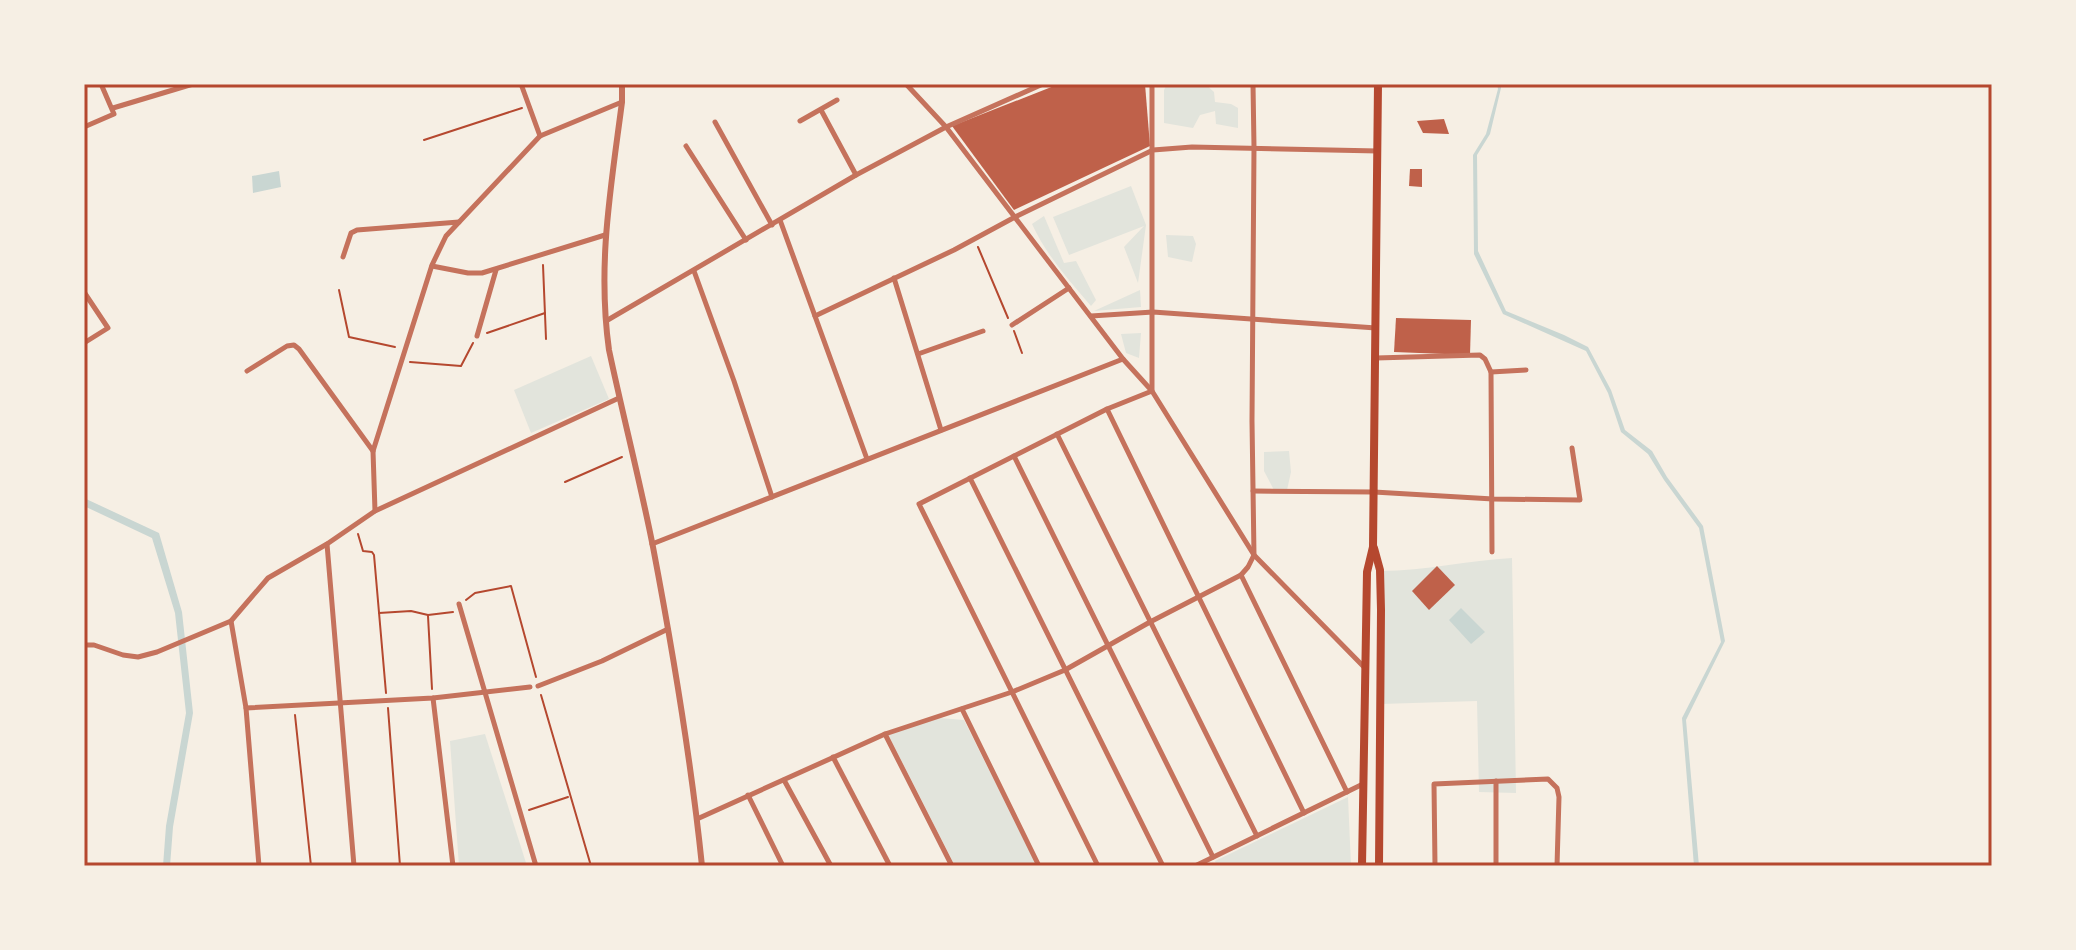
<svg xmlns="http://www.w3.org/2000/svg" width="2076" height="950" font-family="'Sofia Sans Condensed',sans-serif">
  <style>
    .green { fill: #e2e4dc }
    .water { fill: #c9d6d2 }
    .building { fill: #bf614a }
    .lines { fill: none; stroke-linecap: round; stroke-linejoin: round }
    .path { stroke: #b5482f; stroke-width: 2 }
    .minor { stroke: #c5725c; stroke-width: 5 }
    .tertiary { stroke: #c5725c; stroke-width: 6 }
    .primary { stroke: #b5482f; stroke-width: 8 }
    .neatline { fill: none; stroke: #b5482f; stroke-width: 3 }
  </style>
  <rect width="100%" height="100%" fill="#f6efe4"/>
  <!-- green -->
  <g class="green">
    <polygon points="1167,84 1205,84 1214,92 1215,102 1231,104 1238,108 1238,128 1216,124 1215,111 1200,115 1193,128 1164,123 1164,90"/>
    <polygon points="1131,186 1146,225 1138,283 1124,247 1144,226 1069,255 1053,217"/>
    <path d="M1044,216L1064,263L1076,261L1096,300L1091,306C1069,280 1046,255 1032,224Z"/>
    <polygon points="1166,235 1193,236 1196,244 1192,262 1168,257"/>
    <polygon points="1140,290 1141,307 1094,311"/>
    <polygon points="1141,333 1139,358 1126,353 1121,334"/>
    <polygon points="591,356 609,399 531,433 514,390"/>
    <polygon points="1289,451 1291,472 1287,490 1274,490 1264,471 1264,452"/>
    <path d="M1512,558L1516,793L1479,792L1477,701L1381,704V571C1425,571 1469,560 1512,558Z"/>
    <polygon points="940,718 964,720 1037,866 955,866 888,734"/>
    <polygon points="485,734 527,866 459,866 450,741"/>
    <polygon points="1348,797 1351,866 1217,866 1215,861"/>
  </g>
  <!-- water -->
  <g class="water">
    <polygon points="1497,84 1501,84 1501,88 1490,134 1477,155 1478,251 1506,311 1564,335 1588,347 1611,390 1625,430 1652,451 1667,477 1703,526 1725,641 1686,720 1699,866 1694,866 1682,718 1721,642 1699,528 1664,480 1648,454 1621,432 1608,393 1586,351 1503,314 1474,254 1473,155 1486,134 1498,89"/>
    <polygon points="279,171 281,187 253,193 252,176"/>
    <polygon points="84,498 159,533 182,612 193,713 173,827 170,866 163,866 166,826 186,713 175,613 152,538 84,506"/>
    <polygon points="1461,608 1485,632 1471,644 1449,620"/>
  </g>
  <!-- building -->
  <g class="building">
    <polygon points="1059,84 1145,84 1150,146 1014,210 952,126"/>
    <polygon points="1444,119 1449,134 1423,133 1417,121"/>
    <polygon points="1410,169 1422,169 1422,187 1409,186"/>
    <polygon points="1396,318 1471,320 1470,355 1394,352"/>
    <polygon points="1437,566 1455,585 1429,610 1412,591"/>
  </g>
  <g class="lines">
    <!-- path -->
    <g class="path">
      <polyline points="424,140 522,108"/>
      <polyline points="978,247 1008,318"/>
      <polyline points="543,265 546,339"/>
      <polyline points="339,290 349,337 395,347"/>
      <polyline points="1014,331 1022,353"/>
      <polyline points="487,333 545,313"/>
      <polyline points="410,362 461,366 473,343"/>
      <polyline points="565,482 622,457"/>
      <polyline points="358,534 363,551 372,552 374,555 386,693"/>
      <polyline points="466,600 475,593 511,586 536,677"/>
      <polyline points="379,613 411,611 428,615 453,612"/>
      <polyline points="428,616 432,689"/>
      <polyline points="541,695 591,866"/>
      <polyline points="388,708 400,866"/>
      <polyline points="295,715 311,866"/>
      <polyline points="529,810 568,797"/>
    </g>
    <!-- minor -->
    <g class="minor">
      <polyline points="521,84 540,136"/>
      <polyline points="906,84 946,127 1123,359 1152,391 1254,555 1364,667"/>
      <polyline points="113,108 193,84"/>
      <polyline points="821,110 856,175"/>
      <polyline points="800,121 837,100"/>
      <polyline points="715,122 772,225"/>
      <polyline points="84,127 114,114 101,84"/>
      <polyline points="686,146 746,240"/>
      <polyline points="780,220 867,459"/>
      <polyline points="343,257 351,233 357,230 459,222"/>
      <polyline points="432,266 468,273 482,273 605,235"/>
      <polyline points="694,271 734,381 772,497"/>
      <polyline points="894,278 941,430"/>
      <polyline points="84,292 108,328 84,343"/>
      <polyline points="815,316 954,250 1015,217 1153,150 1192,147 1378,151"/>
      <polyline points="1091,316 1153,312 1376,328"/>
      <polyline points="606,321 856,175 946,127 1043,84"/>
      <polyline points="1012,325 1069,288"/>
      <polyline points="477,336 496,270"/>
      <polyline points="918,354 983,331"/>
      <polyline points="1376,358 1480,355 1485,359 1491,372 1526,370"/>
      <polyline points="247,371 287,346 294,345 299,349 373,451"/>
      <polyline points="1491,372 1492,552"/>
      <polyline points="1107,409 1304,813"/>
      <polyline points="1057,434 1257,836"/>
      <polyline points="1014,456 1213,857"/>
      <polyline points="970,478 1163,866"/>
      <polyline points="1253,491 1374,492 1493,499 1580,500 1572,448"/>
      <polyline points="375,511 373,451 432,265 446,236 540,136 622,102"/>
      <polyline points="327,544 354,866"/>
      <polyline points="652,544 1123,359"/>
      <polyline points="1241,575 1347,792"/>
      <polyline points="459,604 536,866"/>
      <polyline points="231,621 246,708 259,866"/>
      <polyline points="84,645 94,645 123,655 138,657 157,652 231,621 268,578 327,544 375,511 619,398"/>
      <polyline points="538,686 602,661 668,629"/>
      <polyline points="433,698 453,866"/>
      <polyline points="246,708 433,698 530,687"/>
      <polyline points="962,709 1039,866"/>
      <polyline points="885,734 952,866"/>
      <polyline points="833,757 890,866"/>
      <polyline points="784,780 831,866"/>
      <polyline points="748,795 783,866"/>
      <polyline points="697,819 885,734 1012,692 1065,670 1150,622 1241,575 1248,567 1254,555 1252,421 1254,147 1253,84"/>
      <polyline points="1098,866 919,504 1107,409 1152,391 1152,84"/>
      <polyline points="1195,866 1363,784"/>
      <polyline points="1435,866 1434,784 1548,779 1557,788 1559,797 1557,866"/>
      <polyline points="1496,866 1496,781"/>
    </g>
    <!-- tertiary -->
    <path class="tertiary" d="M622,84V102C611,187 597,264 609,350C623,416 640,481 653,547C673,652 691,759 702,866"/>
    <!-- primary -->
    <g class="primary">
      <polyline points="1374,548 1380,570 1381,610 1379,866"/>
      <polyline points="1362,866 1367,572 1373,547 1378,84"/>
    </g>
  </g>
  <!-- border -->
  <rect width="2076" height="950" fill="none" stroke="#f6efe4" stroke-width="172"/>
  <rect x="86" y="86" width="1904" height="778" class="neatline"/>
</svg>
